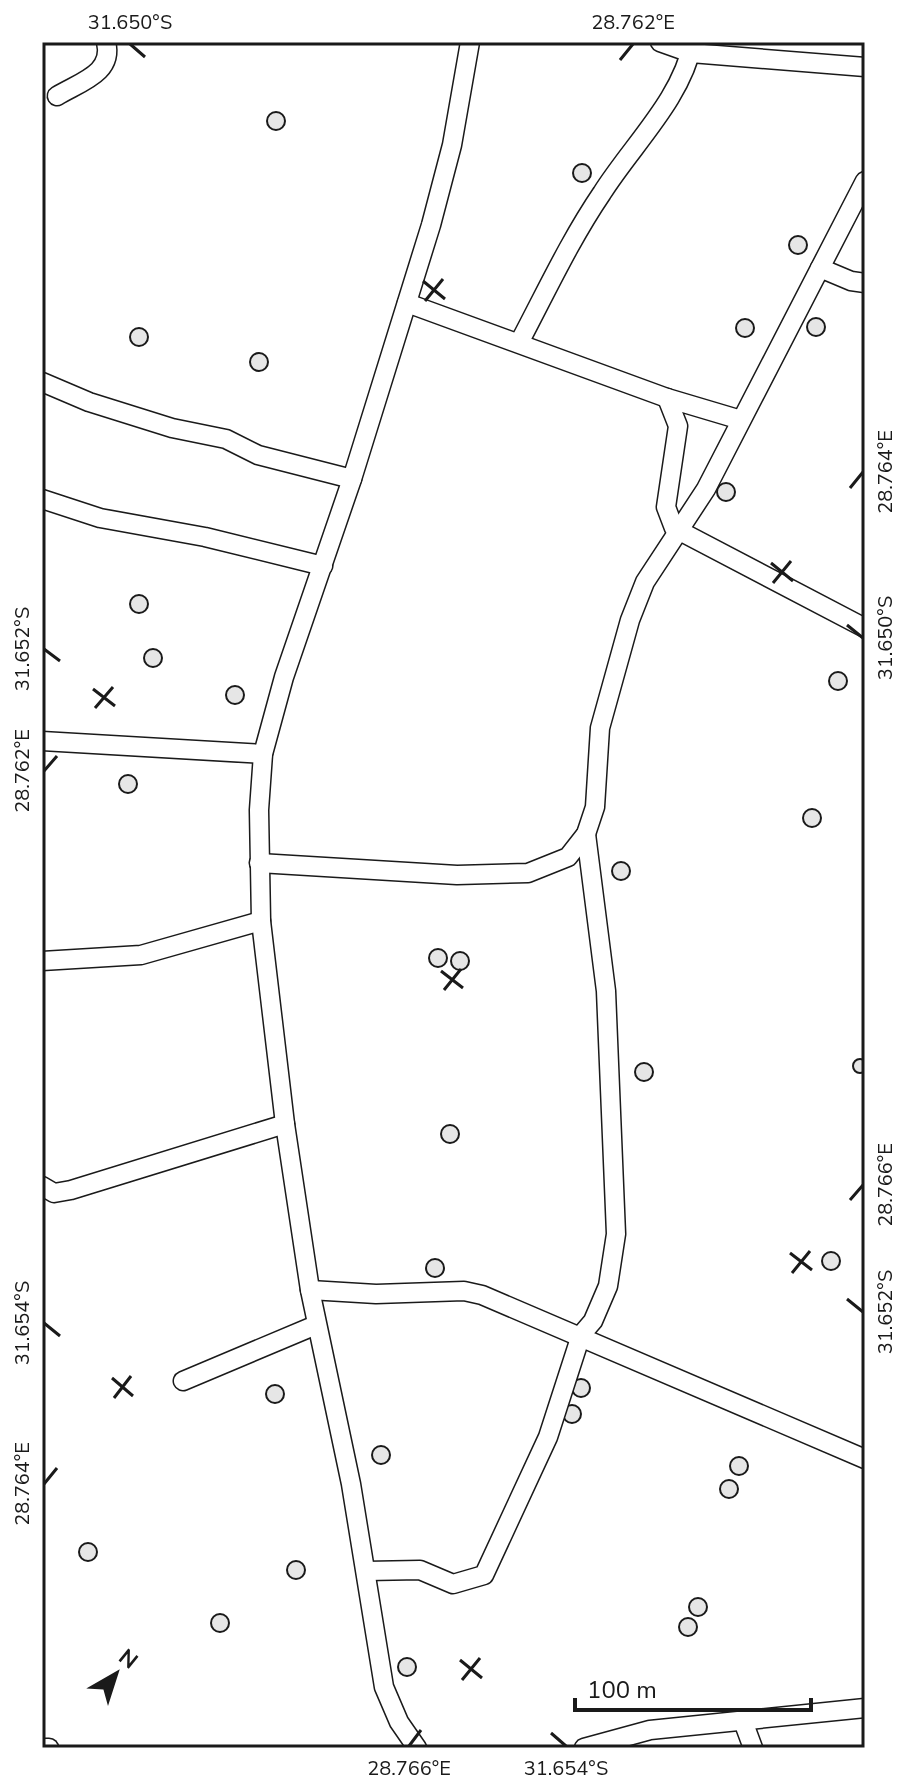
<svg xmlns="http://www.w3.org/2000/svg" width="907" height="1790" font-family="'Nunito Sans',sans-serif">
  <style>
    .building { fill: #e6e6e6; stroke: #1a1a1a; stroke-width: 2 }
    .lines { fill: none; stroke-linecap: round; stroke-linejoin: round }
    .minor-casing { stroke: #1a1a1a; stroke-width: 21 }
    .minor { stroke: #fff; stroke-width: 18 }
    .ticks { fill: none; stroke: #1a1a1a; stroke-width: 3 }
    .neatline { fill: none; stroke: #1a1a1a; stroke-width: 3 }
    .ticks-label { font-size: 20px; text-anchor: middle; fill: #1a1a1a }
  </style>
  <rect width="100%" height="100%" fill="#fff"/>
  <!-- building -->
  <g class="building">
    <circle cx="276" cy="121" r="9"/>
    <circle cx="582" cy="173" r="9"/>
    <circle cx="798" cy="245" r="9"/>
    <circle cx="816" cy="327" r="9"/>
    <circle cx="745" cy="328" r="9"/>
    <circle cx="139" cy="337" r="9"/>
    <circle cx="259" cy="362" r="9"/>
    <circle cx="726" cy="492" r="9"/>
    <circle cx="139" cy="604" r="9"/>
    <circle cx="153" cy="658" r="9"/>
    <circle cx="838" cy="681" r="9"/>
    <circle cx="235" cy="695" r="9"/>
    <circle cx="128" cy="784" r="9"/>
    <circle cx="812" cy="818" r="9"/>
    <circle cx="621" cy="871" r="9"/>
    <circle cx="438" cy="958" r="9"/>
    <circle cx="460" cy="961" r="9"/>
    <circle cx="860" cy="1066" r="7"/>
    <circle cx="644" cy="1072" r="9"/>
    <circle cx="450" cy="1134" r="9"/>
    <circle cx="831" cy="1261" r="9"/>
    <circle cx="435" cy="1268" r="9"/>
    <circle cx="581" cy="1388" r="9"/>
    <circle cx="275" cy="1394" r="9"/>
    <circle cx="572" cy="1414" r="9"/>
    <circle cx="381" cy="1455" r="9"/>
    <circle cx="739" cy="1466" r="9"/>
    <circle cx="729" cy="1489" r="9"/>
    <circle cx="88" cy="1552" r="9"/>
    <circle cx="296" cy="1570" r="9"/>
    <circle cx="698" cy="1607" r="9"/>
    <circle cx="220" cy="1623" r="9"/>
    <circle cx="688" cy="1627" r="9"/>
    <circle cx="407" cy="1667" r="9"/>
  </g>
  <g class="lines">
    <!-- minor casing -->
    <g class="minor-casing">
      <g id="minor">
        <polyline points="660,42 691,53 865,67"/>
        <path d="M57,96C80,82 114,73 106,42"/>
        <polyline points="820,268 851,281 865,283"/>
        <polyline points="407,303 667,398 741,420"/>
        <path d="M519,343C546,292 570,240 602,193C633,144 681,100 693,42"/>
        <polyline points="42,382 89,402 172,428 226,439 258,455 352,479"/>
        <polyline points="667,398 678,426 666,507 674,528 865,628"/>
        <polyline points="42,499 100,518 205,537 323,566"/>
        <polyline points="42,741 263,754"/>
        <polyline points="259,863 457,875 528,873 568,857 586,834 595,807 600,728 630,620 645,582 706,489 865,181"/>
        <polyline points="42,961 141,955 261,921"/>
        <polyline points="42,1186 54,1193 71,1190 285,1124"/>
        <polyline points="310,1290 376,1294 464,1291 482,1295 865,1459"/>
        <polyline points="183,1381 316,1325"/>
        <polyline points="366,1571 420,1570 453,1584 484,1575 548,1437 581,1335 593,1321 608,1286 616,1234 606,991 586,834"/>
        <polyline points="743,1721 753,1748"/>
        <polyline points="42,1748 49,1748"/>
        <polyline points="417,1748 399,1722 384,1687 351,1484 310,1290 285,1124 261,921 259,810 263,754 284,677 352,479 431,225 452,145 470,42"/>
        <polyline points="584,1748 650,1730 865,1708"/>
      </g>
    </g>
    <!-- minor -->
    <use href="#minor" class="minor"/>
  </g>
  <!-- ticks -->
  <path class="ticks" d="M130,44L145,57M620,60L633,44M423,281L445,299M425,301L443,279M850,488L863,472M771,563L793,581M773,583L791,561M847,625L863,638M44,649L60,661M93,689L115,706M95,708L113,687M44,771L57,756M441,971L463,988M444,990L461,969M850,1200L863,1185M790,1253L812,1270M792,1273L810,1251M847,1299L863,1312M44,1323L60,1336M112,1378L133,1396M114,1398L131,1376M44,1484L57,1468M460,1660L482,1678M462,1680L480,1658M551,1733L566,1746M409,1746L421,1730"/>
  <!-- border -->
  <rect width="907" height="1790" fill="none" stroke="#ffffff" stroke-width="88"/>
  <!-- north arrow -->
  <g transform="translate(116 1674) rotate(39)" stroke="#ffffff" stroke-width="6" paint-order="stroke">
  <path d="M0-6L14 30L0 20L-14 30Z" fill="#1a1a1a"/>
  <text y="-12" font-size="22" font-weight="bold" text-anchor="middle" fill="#1a1a1a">N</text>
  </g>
  <!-- scale -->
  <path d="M575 1698v12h236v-12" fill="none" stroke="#1a1a1a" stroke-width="4"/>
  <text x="587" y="1698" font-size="24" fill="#1a1a1a" stroke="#ffffff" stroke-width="6" paint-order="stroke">100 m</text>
  <rect x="44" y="44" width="819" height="1702" class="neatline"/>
  <g class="ticks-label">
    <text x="130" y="29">31.650°S</text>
    <text x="633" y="29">28.762°E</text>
    <text transform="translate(885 472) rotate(-90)" y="7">28.764°E</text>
    <text transform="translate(885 638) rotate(-90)" y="7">31.650°S</text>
    <text transform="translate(22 649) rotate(-90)" y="7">31.652°S</text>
    <text transform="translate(22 771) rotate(-90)" y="7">28.762°E</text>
    <text transform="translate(885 1185) rotate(-90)" y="7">28.766°E</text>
    <text transform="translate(885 1312) rotate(-90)" y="7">31.652°S</text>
    <text transform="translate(22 1323) rotate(-90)" y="7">31.654°S</text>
    <text transform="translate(22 1484) rotate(-90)" y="7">28.764°E</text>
    <text x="409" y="1775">28.766°E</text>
    <text x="566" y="1775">31.654°S</text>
  </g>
</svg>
